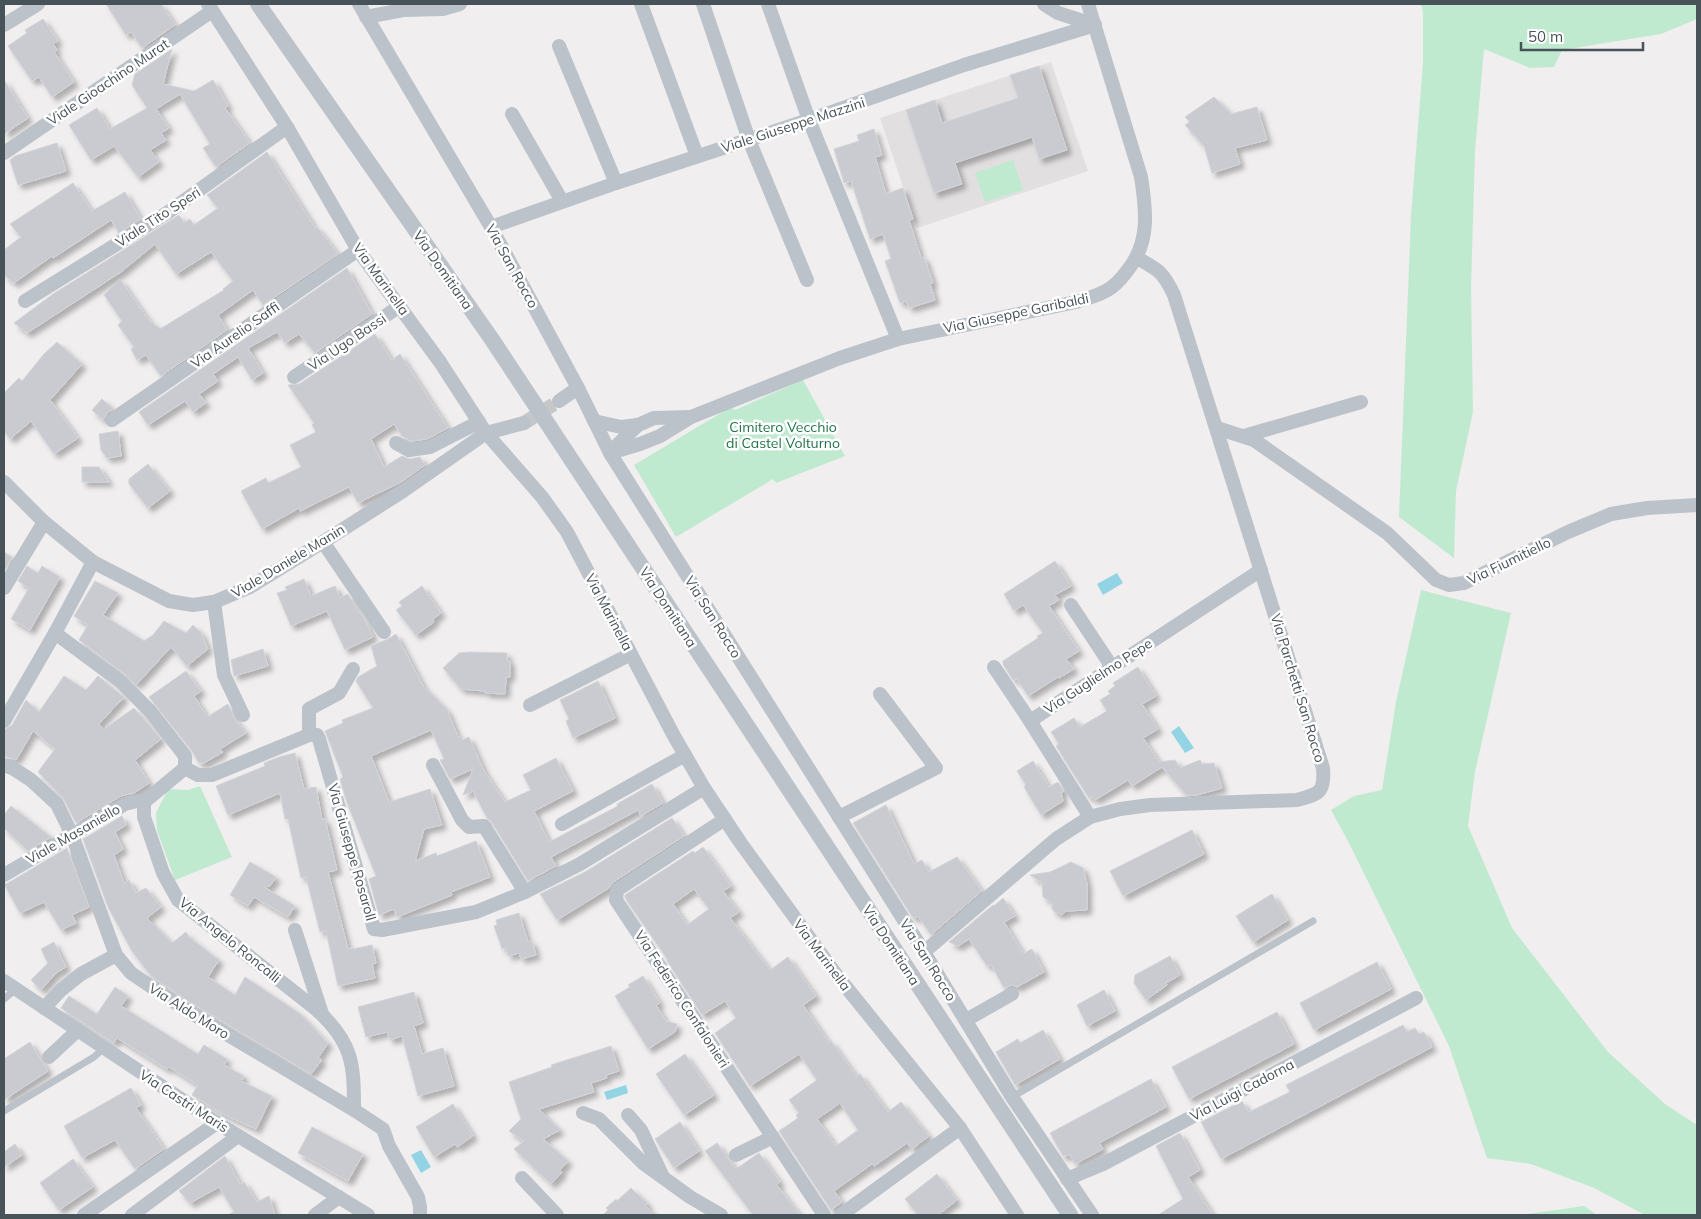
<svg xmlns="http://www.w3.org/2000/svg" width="1701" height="1219" font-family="Mulish,sans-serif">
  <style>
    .education { fill: #e1dfdf }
    .green { fill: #c0eacf }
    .water { fill: #92d4e3 }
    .building { fill: #c9cbd0; stroke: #d2d4d9; fill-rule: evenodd; filter: url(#shadow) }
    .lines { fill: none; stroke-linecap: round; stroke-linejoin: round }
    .minor-tunnel { stroke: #c6c7c9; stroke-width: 14; stroke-dasharray: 14 7; stroke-linecap: butt }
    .service { stroke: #bbc2c9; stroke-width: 7 }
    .minor { stroke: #bbc2c9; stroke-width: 14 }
    .tertiary { stroke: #bbc2c9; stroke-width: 16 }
    .labels { text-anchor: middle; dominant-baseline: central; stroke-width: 5; stroke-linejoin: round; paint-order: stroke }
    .street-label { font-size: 14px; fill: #485259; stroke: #fff }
    .park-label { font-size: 14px; fill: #207347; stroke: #fff }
  </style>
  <defs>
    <filter id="shadow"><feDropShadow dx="4.5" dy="4.5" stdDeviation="2.5" flood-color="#0004"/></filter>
  </defs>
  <rect width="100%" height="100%" fill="#f0eeee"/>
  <!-- education -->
  <polygon class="education" points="1051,62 1088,171 917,228 880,118"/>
  <!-- green -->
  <g class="green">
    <polygon points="1421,4 1697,4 1697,19 1661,34 1562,50 1554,67 1530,68 1484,49 1475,151 1471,288 1473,412 1456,491 1454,558 1399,517 1411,216 1423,62 1423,12"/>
    <polygon points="1013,160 1023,190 985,202 975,173"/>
    <polygon points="803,380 845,456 776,483 773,479 676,537 634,465 731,407 735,410"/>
    <polygon points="1421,590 1511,613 1475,772 1468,826 1512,928 1608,1052 1665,1104 1697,1125 1697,1215 1645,1215 1594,1188 1531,1164 1487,1158 1449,1046 1349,843 1331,810 1354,796 1382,790 1396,702"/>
    <polygon points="200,786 232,857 175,880 157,830 156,813 168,789 188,790"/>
    <polygon points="1584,1206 1597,1215 1527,1214"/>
  </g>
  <!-- water -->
  <g class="water">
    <polygon points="1117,573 1123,583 1103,595 1097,584"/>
    <polygon points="1179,726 1194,748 1185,753 1171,732"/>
    <polygon points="626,1085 628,1093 607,1100 604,1092"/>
    <polygon points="421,1150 431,1167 421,1173 411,1155"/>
  </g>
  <!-- building -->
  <g class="building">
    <polygon points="106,4 161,4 175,25 142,48 131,32 126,35"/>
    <polygon points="43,19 58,41 53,44 57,50 54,52 74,82 52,97 39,77 32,81 8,46 27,33 25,30"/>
    <polygon points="172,49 163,84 194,91 213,80 228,106 225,108 250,143 216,167 203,148 210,144 180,94 156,109 169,128 161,133 166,140 150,150 159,162 138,177 114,146 91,160 69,125 97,108 110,129 147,108 132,85 135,74"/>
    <polygon points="1039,66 1067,150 1039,159 1032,137 955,163 962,184 934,193 906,110 935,100 942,123 1018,98 1010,75"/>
    <polygon points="4,80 28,118 4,134"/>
    <polygon points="1214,97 1231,114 1257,107 1267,140 1235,148 1240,164 1212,173 1204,146 1185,125 1190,122 1185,117"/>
    <polygon points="874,129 882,155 875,157 886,194 903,188 913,219 909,220 921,258 924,257 933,283 930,284 935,300 909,308 906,301 900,303 885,261 891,259 883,234 870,239 851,181 844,183 834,149 859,141 857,135"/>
    <polygon points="57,143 66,171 18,185 10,160 15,156"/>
    <polygon points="267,152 315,228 317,227 338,254 263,305 253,290 218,315 227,330 161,376 146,355 137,360 131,349 134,347 118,325 122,321 104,295 120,279 148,319 160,329 224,290 223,289 233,281 211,252 176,274 155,244 121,272 27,333 14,323 53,294 179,215 184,223 190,219 194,225 218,208 207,195"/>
    <polygon points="73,183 92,211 125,192 141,219 119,233 111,220 53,258 52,256 14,283 4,275 4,250 21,237 10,224"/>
    <polygon points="347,268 372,314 315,353 299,334 285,343 277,332 248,348 263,373 252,380 238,357 213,374 218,381 199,394 206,403 193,412 185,401 148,425 139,412"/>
    <polygon points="375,334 392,360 400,354 448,428 427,439 411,441 402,436 394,424 371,439 384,467 402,456 410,459 420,457 425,465 401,482 358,503 349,487 300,511 299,508 262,529 241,491 266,478 268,483 301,467 290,445 316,432 312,425 314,423 288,385 299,384"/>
    <polygon points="57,342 82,364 50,400 78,438 54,454 31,421 10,439 4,431 4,393 19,378 22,381 44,354"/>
    <polygon points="102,399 113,409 107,413 103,420 92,410"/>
    <polygon points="118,431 121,456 107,458 101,450 99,434"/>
    <polygon points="148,464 170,491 148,508 129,484 129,479"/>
    <polygon points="82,467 99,467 109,482 82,482"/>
    <polygon points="4,552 12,557 4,572"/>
    <polygon points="1055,561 1071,586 1055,595 1059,600 1049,606 1079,651 1066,659 1074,669 1059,678 1058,677 1028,696 1017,679 1013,680 1003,664 1003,661 1038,638 1037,636 1043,633 1023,605 1014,611 1004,594"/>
    <polygon points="27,566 38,573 42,566 60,577 30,630 11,619 29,588 18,581"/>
    <polygon points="304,579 311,596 335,586 340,598 348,594 359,613 360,613 366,622 373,637 345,650 327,611 291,626 277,593 287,590 285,587"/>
    <polygon points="95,581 118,593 103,615 144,641 153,635 164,621 186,633 193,625 201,633 208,649 187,666 171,647 136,685 126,675 79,640 88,625 74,616"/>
    <polygon points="422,586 441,613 433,619 434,622 416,635 396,610 402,606 399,602"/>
    <polygon points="396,634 423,686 447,710 458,737 461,736 462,740 469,737 484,771 505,802 531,790 523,775 556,758 573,791 534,811 549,842 618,806 617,804 652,784 663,803 641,816 638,810 551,857 556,866 528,881 491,821 487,818 473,791 463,795 473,769 450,779 440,760 444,759 431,730 371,756 389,802 430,789 442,825 424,829 415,861 436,853 437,856 476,841 490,877 451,892 452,895 397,917 394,909 379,915 369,879 376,876 346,800 340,779 343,777 325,731 343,723 342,720 373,708 356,681 358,677 377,666 371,646 388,639"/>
    <polygon points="263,649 268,666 234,676 231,660"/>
    <polygon points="470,652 507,653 507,660 510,661 510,677 506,677 505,694 485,693 485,691 461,689 443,668 459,653"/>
    <polygon points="1138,667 1156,696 1142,704 1158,729 1143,738 1159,762 1175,760 1180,768 1200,760 1202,764 1214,763 1222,788 1197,795 1186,795 1162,767 1132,786 1128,780 1095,800 1092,796 1089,798 1056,746 1059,744 1051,732 1074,718 1080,727 1107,711 1100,700 1110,694 1108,691 1115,686 1113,683"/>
    <polygon points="186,671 201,691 194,696 207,717 228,704 235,719 246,733 220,749 223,752 204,763 199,763 192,751 149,697"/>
    <polygon points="64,676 86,690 98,676 124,697 99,724 104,729 134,708 161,739 135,760 149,783 134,793 121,796 76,823 63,798 38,772 55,749 33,731 16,760 4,756 4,730 12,725 26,700 39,712"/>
    <polygon points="598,681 615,718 573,738 566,721 569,719 560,700"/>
    <polygon points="295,753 304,789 316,787 322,820 325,819 337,870 328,872 348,949 353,948 353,949 372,945 376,963 372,964 375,978 338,986 326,931 320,932 306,877 301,878 288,819 285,819 280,793 228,815 216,786 265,766 264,763 279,757"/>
    <polygon points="1033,761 1049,787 1058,782 1064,791 1061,793 1063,801 1041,815 1024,787 1026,785 1017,771"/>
    <polygon points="886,805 914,864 922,860 929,872 957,857 982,891 931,935 918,916 913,918 853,823"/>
    <polygon points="11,806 51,837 28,851 4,828 4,815"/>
    <polygon points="122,816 126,825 115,832 123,849 114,855 124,883 129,880 136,893 146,888 161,907 147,918 172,943 186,932 189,937 219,960 208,977 235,995 245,977 299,1013 328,1043 318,1058 322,1060 311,1074 188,1001 151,976 132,951 108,907 83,839"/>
    <polygon points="672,818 684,836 612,883 609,888 557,920 540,894 585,872"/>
    <polygon points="1192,830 1204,854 1123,896 1110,871"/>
    <path d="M703,847L731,886L723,891L739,912L730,918L770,970L788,957L816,996L803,1005L829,1043L831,1041L857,1077L860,1074L888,1112L901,1102L929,1136L912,1149L907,1143L874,1166L872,1164L834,1191L842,1202L831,1210L779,1131L798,1118L796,1115L799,1113L789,1100L817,1080L799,1054L750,1086L715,1033L736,1018L725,1001L702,1015L667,961L668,960L625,898V895L693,851L695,853ZM694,889L709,909L687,925L673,904ZM840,1103L858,1130L836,1146L817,1119Z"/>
    <polygon points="67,848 89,907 72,915 76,923 61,930 44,902 20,913 4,884 8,883"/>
    <polygon points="250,862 276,877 270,886 264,887 295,906 288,917 254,897 248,906 230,895"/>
    <polygon points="1071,862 1083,868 1087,884 1087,910 1066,911 1063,914 1056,913 1052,909 1052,903 1043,897 1042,883 1030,875 1050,872"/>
    <polygon points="1272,894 1288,920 1253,942 1236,916"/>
    <polygon points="1003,898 1015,916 1004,922 1023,954 1032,949 1044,972 1017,987 1012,985 1004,988 991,964 987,966 969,939 958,946 949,942 993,905 994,906"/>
    <polygon points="519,913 528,942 532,941 536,955 521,959 519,953 508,956 506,948 502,949 494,926 497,925 496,920"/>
    <polygon points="54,942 66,967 56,973 41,990 31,980 48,963 41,949"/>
    <polygon points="1170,956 1180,975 1166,983 1167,985 1146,1000 1134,983 1135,975"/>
    <polygon points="1377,962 1391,989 1314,1030 1300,1003"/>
    <polygon points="643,976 660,1003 656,1005 666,1021 677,1024 675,1032 648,1049 615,996 630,987 628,985"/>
    <polygon points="115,987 128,996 121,1006 198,1054 204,1045 227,1059 224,1065 244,1076 241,1081 272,1096 256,1129 221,1113 192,1095 198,1085 169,1067 167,1069 117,1038 114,1043 61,1008 69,996 97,1014"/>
    <polygon points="1104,990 1115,1011 1087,1026 1077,1005"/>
    <polygon points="414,992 423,1023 414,1026 422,1054 443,1048 454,1086 418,1096 402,1036 390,1040 387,1032 366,1037 358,1007"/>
    <polygon points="1277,1012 1294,1044 1189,1099 1172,1067"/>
    <polygon points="1403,1025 1407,1032 1415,1028 1419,1034 1424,1032 1432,1047 1221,1159 1201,1122 1242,1101 1249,1112 1290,1092 1286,1085"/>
    <polygon points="1043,1030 1060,1059 1015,1085 996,1052 1018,1039 1020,1043"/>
    <polygon points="30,1042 48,1071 4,1100 4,1059"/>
    <polygon points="611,1046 619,1071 606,1075 607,1078 591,1083 594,1092 539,1109 560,1130 543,1139 568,1161 560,1170 562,1173 551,1184 514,1149 524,1141 509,1131 521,1119 509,1082 552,1067 551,1065"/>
    <polygon points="685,1054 714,1095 684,1115 656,1074"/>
    <polygon points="1151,1079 1166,1107 1099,1143 1103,1149 1075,1164 1070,1155 1063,1156 1050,1133"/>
    <polygon points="131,1088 141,1105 136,1108 164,1149 135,1169 115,1140 82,1158 64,1126"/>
    <polygon points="453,1104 473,1136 457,1147 455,1144 434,1157 416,1127"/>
    <polygon points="680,1122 699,1151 674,1168 655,1139"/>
    <polygon points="312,1127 363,1154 348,1181 298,1153"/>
    <polygon points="1180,1133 1200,1170 1188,1177 1213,1215 1158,1215 1183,1199 1156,1146"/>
    <polygon points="717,1143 736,1169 759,1153 780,1182 777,1185 800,1215 753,1215 705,1151"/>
    <polygon points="15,1144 22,1155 4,1167 4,1152"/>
    <polygon points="225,1156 240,1184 244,1182 257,1202 269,1196 275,1215 227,1215 234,1212 219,1187 190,1203 179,1191"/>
    <polygon points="73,1159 93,1187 59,1210 40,1183"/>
    <polygon points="937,1174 957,1200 938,1215 918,1215 905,1199"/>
    <polygon points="631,1188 648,1204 645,1205 655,1215 603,1215 608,1210 606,1208 616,1199 617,1201"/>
  </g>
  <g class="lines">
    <!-- minor-tunnel -->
    <polyline class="minor-tunnel" points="524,423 559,401"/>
    <!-- service -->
    <g class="service">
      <polyline points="4,999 16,989"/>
      <polyline points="1012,1097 1313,921"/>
      <polyline points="4,1111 94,1057 104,1048"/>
    </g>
    <!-- minor -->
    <g class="minor">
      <polyline points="208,4 287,127 358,250 440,362 486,433 542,497 567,532 674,736 704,788 740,842 838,977 960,1128 1017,1215"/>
      <polyline points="359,4 491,227 578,388 610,453 924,952 1012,1097 1092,1215"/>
      <polyline points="641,4 697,156"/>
      <polyline points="703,4 749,140 807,280"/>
      <polyline points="768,4 809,120 898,339"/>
      <polyline points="1044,4 1058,13 1095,25"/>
      <polyline points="366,17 403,10 443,9 460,4"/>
      <polyline points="4,25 38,4"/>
      <polyline points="559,46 616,183"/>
      <polyline points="512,114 562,201"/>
      <polyline points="4,153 212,11"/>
      <polyline points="491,227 616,183 809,120 964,65 1095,25"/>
      <polyline points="25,301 167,213 287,127"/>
      <polyline points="294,377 400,306"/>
      <polyline points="559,401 578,388"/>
      <polyline points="112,420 358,250"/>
      <polyline points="594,421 621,427 638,425"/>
      <polyline points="1217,428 1254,440 1387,533 1436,580 1449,585 1464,583 1568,532 1611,514 1647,508 1697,505"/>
      <polyline points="1244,436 1361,402"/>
      <polyline points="396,443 409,450 430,447 479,422"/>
      <polyline points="610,452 638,425 654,418 691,417"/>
      <path d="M610,453L640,444L660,436L691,417L840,358L898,339L1076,302C1088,298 1102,295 1112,287C1119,282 1125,274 1130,267C1150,240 1146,209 1141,177L1088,4"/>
      <polyline points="4,482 44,522 93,562 169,601 193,605 214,602 250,587 323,542 403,491 486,433 524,423"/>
      <polyline points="323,542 384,632"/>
      <polyline points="4,588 44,522"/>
      <polyline points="214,602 224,675 243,715"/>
      <polyline points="1071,605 1112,667"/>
      <polyline points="55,633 121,682 150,711 185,756 185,768"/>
      <polyline points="994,667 1030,721"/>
      <polyline points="530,705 631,654"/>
      <polyline points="4,721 55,633 93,562"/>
      <polyline points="309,735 309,709 339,693 353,669"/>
      <polyline points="4,765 14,769 31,780 57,804 72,835 116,955 131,973 183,1008 354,1110 383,1129 389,1146 418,1197 420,1207 420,1215"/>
      <polyline points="433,765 462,820 469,827 484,826 525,892"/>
      <polyline points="185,768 198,775 212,775 309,735 317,735 319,739 374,929 382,930 476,912 525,892 580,864 704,788"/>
      <path d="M185,768L144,802V817L163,873L178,900L317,1010C353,1043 354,1064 354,1110"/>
      <polyline points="839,817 936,768 880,694"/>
      <polyline points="1090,817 1030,721 1261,570"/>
      <polyline points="725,819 617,890 616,900 824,1215"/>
      <polyline points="562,824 685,755"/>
      <polyline points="4,875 125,804 137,801 144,802"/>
      <polyline points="295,930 322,1014"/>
      <path d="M924,952L1056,839L1090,817L1120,809L1150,805L1297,800C1319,794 1325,793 1323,768L1174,295C1163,272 1159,270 1137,258"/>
      <polyline points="4,981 217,1123 368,1215"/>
      <polyline points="44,1008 61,990 81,974 116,955"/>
      <polyline points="966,1020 1012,994"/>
      <polyline points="49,1057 78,1030"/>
      <polyline points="583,1113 599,1119 643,1163 690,1197 721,1215"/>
      <polyline points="628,1115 641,1130 663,1177"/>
      <polyline points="736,1155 773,1137"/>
      <polyline points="522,1178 557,1215"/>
      <polyline points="1067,1179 1103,1164 1416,998"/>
      <polyline points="84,1215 217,1123"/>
      <polyline points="132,1215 238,1136"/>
      <polyline points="315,1215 339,1197"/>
      <polyline points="841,1215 960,1128"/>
    </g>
    <!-- tertiary -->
    <polyline class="tertiary" points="258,4 493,341 1070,1215"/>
  </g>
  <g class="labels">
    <!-- street labels -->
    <g class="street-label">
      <text transform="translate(108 82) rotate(-34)">Viale Gioachino Murat</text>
      <text transform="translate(793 125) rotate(-18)">Viale Giuseppe Mazzini</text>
      <text transform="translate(158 217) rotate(-33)">Viale Tito Speri</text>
      <text transform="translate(512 266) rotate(61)">Via San Rocco</text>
      <text transform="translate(443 270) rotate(55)">Via Domitiana</text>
      <text transform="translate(381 279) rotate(54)">Via Marinella</text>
      <text transform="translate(1016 313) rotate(-12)">Via Giuseppe Garibaldi</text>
      <text transform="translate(235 335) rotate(-35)">Via Aurelio Saffi</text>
      <text transform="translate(347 342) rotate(-34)">Via Ugo Bassi</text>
      <text transform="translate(288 561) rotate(-31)">Viale Daniele Manin</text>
      <text transform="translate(1509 561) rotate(-26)">Via Fiumitiello</text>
      <text transform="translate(668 607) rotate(57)">Via Domitiana</text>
      <text transform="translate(609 612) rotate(62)">Via Marinella</text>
      <text transform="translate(713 617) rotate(58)">Via San Rocco</text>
      <text transform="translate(1098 676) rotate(-33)">Via Guglielmo Pepe</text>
      <text transform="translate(1298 688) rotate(73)">Via Parchetti San Rocco</text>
      <text transform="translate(73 834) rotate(-30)">Viale Masaniello</text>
      <text transform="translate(352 852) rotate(74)">Via Giuseppe Rosaroll</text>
      <text transform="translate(230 940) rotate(39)">Via Angelo Roncalli</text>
      <text transform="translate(891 945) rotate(57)">Via Domitiana</text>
      <text transform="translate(822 955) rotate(53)">Via Marinella</text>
      <text transform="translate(928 960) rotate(58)">Via San Rocco</text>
      <text transform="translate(682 999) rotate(57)">Via Federico Confalonieri</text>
      <text transform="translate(189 1011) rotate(32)">Via Aldo Moro</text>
      <text transform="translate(1242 1090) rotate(-28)">Via Luigi Cadorna</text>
      <text transform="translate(184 1101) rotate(33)">Via Castri Maris</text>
    </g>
    <!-- park labels -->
    <g class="park-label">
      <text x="783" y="427">Cimitero Vecchio<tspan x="783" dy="16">di Castel Volturno</tspan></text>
    </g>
  </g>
  <!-- border -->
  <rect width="1701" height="1219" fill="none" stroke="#485259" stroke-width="10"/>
  <!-- scale -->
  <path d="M1521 42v8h122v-8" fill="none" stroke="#485259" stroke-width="2.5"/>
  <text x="1528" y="42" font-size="15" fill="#485259" stroke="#ffffff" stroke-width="4" paint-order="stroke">50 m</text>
</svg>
